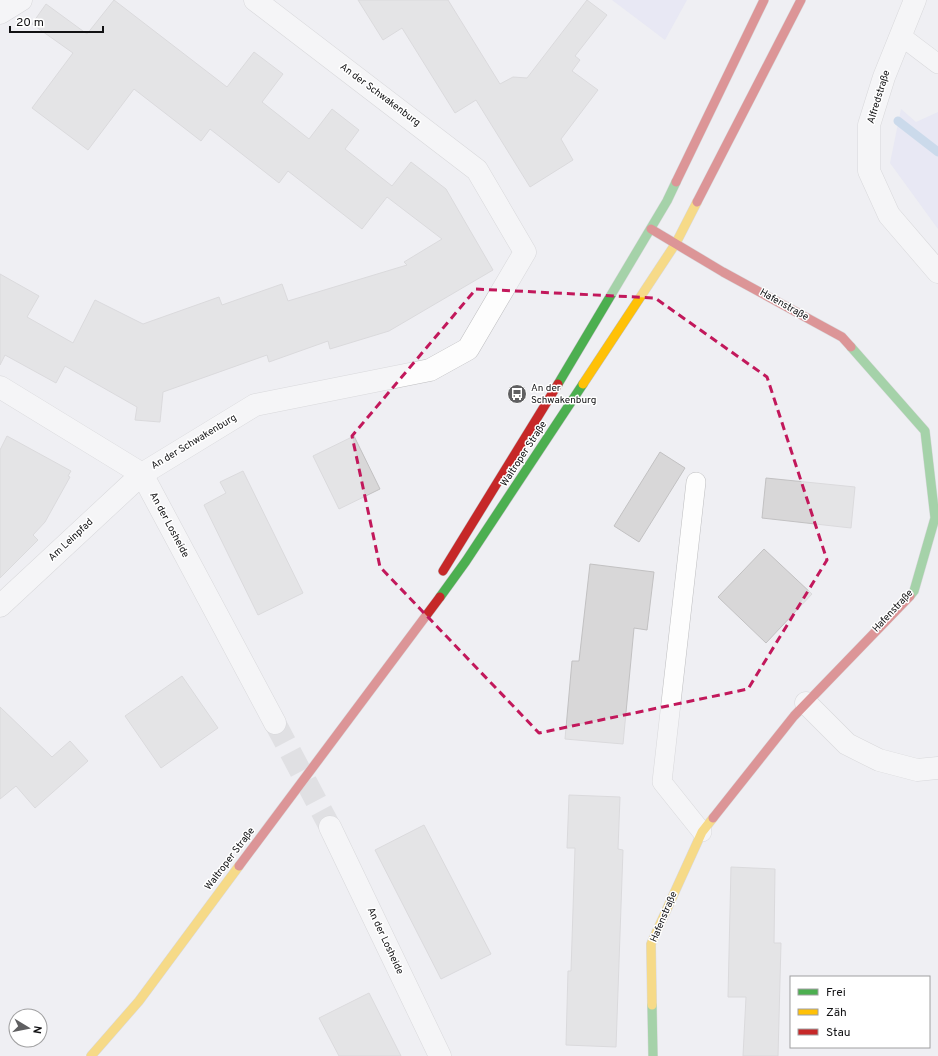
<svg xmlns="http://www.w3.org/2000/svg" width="938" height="1056" font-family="Overpass,sans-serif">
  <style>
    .green { fill: #dfe0f5 }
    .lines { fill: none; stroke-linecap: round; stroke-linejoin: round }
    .stream { stroke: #a1c2e3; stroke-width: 9 }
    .building { fill: #d8d7d8; stroke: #c2c1c2 }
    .street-tunnel { stroke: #ceced1; stroke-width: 22; stroke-dasharray: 22 11; stroke-linecap: butt }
    .lane-casing { stroke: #bebec0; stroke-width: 20 }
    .street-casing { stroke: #bebec0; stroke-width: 23 }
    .fast-casing { stroke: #bebec0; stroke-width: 10 }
    .slow-casing { stroke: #bebec0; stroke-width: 10 }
    .jam-casing { stroke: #bebec0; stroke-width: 10 }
    .lane { stroke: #fdfdfd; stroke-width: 19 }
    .street { stroke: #fdfdfd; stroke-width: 22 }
    .fast { stroke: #4caf50; stroke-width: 9 }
    .slow { stroke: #ffc107; stroke-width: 9 }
    .jam { stroke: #c62828; stroke-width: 9 }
    .marked { fill: none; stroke: #c2185b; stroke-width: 3; stroke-dasharray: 8 5; stroke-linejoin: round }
    .labels { text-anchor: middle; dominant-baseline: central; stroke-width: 3; stroke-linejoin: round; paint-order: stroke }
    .street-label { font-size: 10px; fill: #111113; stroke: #fff }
    .poi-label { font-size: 10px; fill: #111113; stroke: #fff; text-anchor: start }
  </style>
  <rect width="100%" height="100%" fill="#efeff3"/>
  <!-- green -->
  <g class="green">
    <polygon points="612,0 687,0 665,40"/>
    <polygon points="901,109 916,122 938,112 938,229 890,163"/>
  </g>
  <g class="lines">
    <!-- stream -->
    <polyline class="stream" points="898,121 938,152"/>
  </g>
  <!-- building -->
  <g class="building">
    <polygon points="114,0 227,87 254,52 283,74 262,102 309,139 332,109 359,130 345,149 392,186 411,162 446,189 493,270 389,331 330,349 328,341 269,362 267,355 163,392 160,422 135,420 137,407 65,366 56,383 5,355 0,365 0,274 39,296 27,317 73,343 95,300 143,324 219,297 222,305 282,284 288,301 407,265 404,262 442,239 387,197 362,229 288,171 279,183 210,129 201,141 134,89 88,150 32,108 73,53 32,24 46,4 87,34"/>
    <polygon points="358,0 448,0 500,84 513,77 527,78 587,0 607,15 575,56 580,60 572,71 598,90 561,139 573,160 530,187 476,100 455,113 402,28 383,40"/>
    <polygon points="7,436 71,471 68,476 70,477 45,522 33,535 38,540 0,578 0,450"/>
    <polygon points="354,436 380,489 339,509 313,456"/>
    <polygon points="660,452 685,468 639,542 614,526"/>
    <polygon points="243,471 303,593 258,615 204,505 226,493 220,482"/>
    <polygon points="766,478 855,487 851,528 762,518"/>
    <polygon points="764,549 812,594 766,643 718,597"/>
    <polygon points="590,564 654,572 647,630 634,628 623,744 565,739 572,661 579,661"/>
    <polygon points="182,676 218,728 161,768 125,716"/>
    <polygon points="0,707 52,757 70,741 88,761 35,808 16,786 0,799"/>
    <polygon points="569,795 620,797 618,849 623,850 616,1047 566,1045 568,971 571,971 575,848 567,848"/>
    <polygon points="424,825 491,954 441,979 375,850"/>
    <polygon points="731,867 775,869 774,943 781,943 778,1056 743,1056 746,997 728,997"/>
    <polygon points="369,993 401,1056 339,1056 319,1018"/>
  </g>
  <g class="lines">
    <!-- street-tunnel -->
    <polyline class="street-tunnel" points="275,723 330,827"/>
    <!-- lane casing -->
    <g class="lane-casing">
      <g id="lane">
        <polyline points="901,36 938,64"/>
        <polyline points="696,482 662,782 702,832"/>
      </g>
    </g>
    <!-- street casing -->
    <g class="street-casing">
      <g id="street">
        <polyline points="915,0 884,77 869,125 869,171 889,215 938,272"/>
        <polyline points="0,13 21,0"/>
        <polyline points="0,387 142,474 275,723"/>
        <polyline points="0,606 142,474 255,405 430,370 468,349 525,252 477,170 255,0"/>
        <polyline points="806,703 847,744 879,760 917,770 938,768"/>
        <polyline points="330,827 440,1056"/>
      </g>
    </g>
    <!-- fast casing -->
    <g class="fast-casing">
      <g id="fast">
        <polyline points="851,347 925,431 935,518 914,591 910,596"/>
        <polyline points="558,384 667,201 676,182"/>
        <polyline points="440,597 466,561 583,384"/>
        <polyline points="652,1005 653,1056"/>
      </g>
    </g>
    <!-- slow casing -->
    <g class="slow-casing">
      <g id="slow">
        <polyline points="583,384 676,243 697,202"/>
        <polyline points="652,1005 651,944 702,832 713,818"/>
        <polyline points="91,1056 139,1001 239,866"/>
      </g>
    </g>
    <!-- jam casing -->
    <g class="jam-casing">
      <g id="jam">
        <polyline points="676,182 764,0"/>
        <polyline points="697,202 801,0"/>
        <polyline points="651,229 723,272 842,337 851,347"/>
        <polyline points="443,571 558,384"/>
        <polyline points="713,818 794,716 910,596"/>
        <polyline points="239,866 440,597"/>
      </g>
    </g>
    <!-- lane -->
    <use href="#lane" class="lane"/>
    <!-- street -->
    <use href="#street" class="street"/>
    <!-- fast -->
    <use href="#fast" class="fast"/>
    <!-- slow -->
    <use href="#slow" class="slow"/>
    <!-- jam -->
    <use href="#jam" class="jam"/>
  </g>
  <!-- marked area -->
  <path d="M0 0H938V1056H0ZM476,289L655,298L767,377L827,560L748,689L539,733L380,567L352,436Z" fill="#efeff3" fill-opacity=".55" fill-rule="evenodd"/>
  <path class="marked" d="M476,289L655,298L767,377L827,560L748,689L539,733L380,567L352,436Z"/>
  <!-- icons -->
  <defs>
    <g id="bus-disc" transform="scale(1)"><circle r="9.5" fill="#5f5f61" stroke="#fff"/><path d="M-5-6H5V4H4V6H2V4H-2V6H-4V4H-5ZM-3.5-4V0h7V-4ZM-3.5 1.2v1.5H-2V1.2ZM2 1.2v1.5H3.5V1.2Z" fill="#fff"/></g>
  </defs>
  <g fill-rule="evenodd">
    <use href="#bus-disc" x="517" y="394"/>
  </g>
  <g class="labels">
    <!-- street labels -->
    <g class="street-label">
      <text transform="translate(380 95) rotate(37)">An der Schwakenburg</text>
      <text transform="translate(879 97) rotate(-73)">Alfredstraße</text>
      <text transform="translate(784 305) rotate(29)">Hafenstraße</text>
      <text transform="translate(194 442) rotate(-31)">An der Schwakenburg</text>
      <text transform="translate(524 454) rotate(-57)">Waltroper Straße</text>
      <text transform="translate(169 525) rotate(62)">An der Losheide</text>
      <text transform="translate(71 540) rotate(-43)">Am Leinpfad</text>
      <text transform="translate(893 611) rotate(-47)">Hafenstraße</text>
      <text transform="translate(230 859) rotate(-53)">Waltroper Straße</text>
      <text transform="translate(664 917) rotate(-67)">Hafenstraße</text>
      <text transform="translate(385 941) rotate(65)">An der Losheide</text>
    </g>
    <!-- poi labels -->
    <g class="poi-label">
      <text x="531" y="388">An der<tspan x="531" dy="12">Schwakenburg</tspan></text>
    </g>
  </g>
  <!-- legend -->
  <rect x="790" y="976" width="140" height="72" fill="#ffffff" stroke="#a0a0a1"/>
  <rect x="798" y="989" width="20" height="6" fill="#4caf50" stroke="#a0a0a1"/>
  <text x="826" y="996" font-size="12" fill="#111113">Frei</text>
  <rect x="798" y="1009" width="20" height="6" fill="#ffc107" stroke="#a0a0a1"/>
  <text x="826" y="1016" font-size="12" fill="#111113">Zäh</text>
  <rect x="798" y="1029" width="20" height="6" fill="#c62828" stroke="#a0a0a1"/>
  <text x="826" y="1036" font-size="12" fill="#111113">Stau</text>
  <!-- north arrow -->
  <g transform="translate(28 1028) rotate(100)"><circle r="19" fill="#ffffff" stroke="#a0a0a1"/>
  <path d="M0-3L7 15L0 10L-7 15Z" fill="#5f5f61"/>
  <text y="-6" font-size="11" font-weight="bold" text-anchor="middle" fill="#111113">N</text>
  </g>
  <!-- scale -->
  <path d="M10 26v6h93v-6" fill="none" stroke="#111113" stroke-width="2"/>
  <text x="16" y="26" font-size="12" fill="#111113" stroke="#ffffff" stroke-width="3" paint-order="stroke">20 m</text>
</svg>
